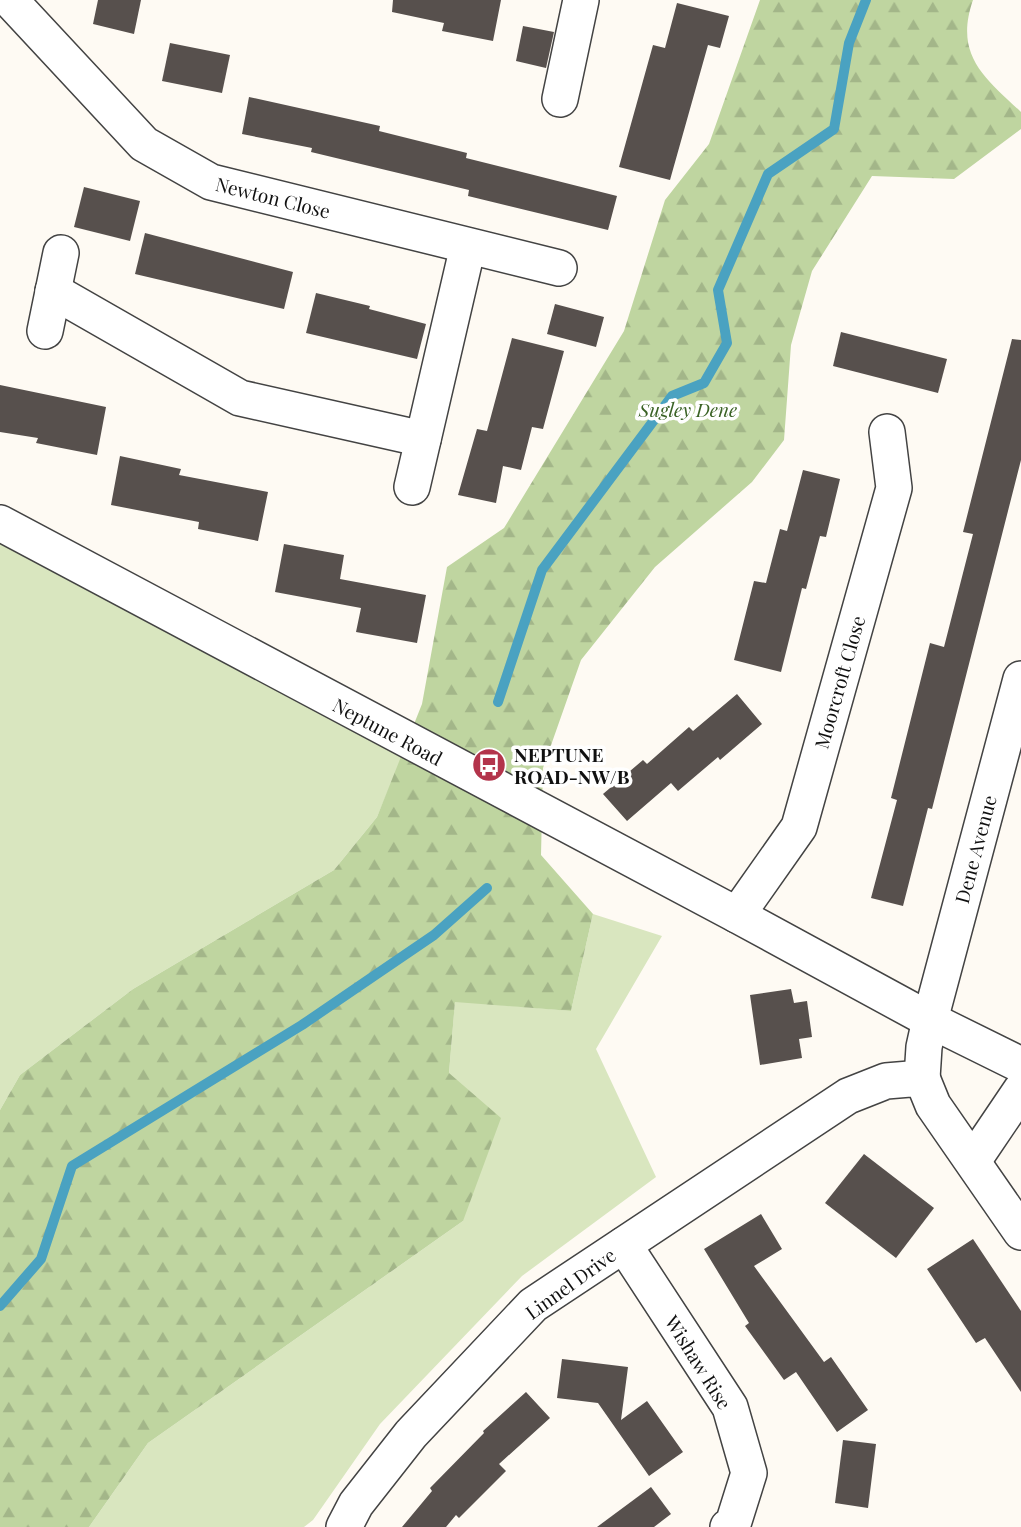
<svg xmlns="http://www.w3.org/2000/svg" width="1021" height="1527" font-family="'Playfair Display',serif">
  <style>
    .grass { fill: #d9e6bf }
    .forest { fill: url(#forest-firs) }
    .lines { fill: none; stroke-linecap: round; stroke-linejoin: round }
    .stream { stroke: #4aa2c1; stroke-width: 10 }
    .building { fill: #57504d }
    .minor-casing { stroke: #434343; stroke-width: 38 }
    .minor { stroke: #fff; stroke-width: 35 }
    .labels { text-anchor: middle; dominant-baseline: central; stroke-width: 7; stroke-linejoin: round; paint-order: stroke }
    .street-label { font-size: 19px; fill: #101010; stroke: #fff }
    .park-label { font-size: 19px; font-style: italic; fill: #3a6225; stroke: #fff }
    .poi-label { font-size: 19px; font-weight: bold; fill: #101010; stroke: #fff; text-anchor: start }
  </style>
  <defs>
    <pattern id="forest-firs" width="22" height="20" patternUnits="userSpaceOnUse" patternTransform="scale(1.75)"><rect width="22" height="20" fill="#bfd5a0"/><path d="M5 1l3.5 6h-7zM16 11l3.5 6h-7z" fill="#a3b689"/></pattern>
  </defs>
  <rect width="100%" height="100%" fill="#fefaf3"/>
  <!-- grass -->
  <g class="grass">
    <polygon points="0,541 403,755 377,817 334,870 133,989 20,1075 0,1110"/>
    <polygon points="593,914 662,936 596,1049 656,1177 522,1276 380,1424 313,1520 304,1527 89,1527 148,1443 463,1221 449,1073 455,1001 571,1011"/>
  </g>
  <!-- forest -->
  <path class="forest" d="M760,0H973C954,55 984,77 1021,112V129L954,179L872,176L812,271L791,345L784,440L752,482L655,567L581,660L543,768L541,855L593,914L571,1011L455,1002L449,1073L501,1118L463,1221L148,1443L89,1527H0V1110L20,1075L133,989L334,870L377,817L422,704L447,567L504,528L624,331L665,200L709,144Z"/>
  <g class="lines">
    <!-- stream -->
    <g class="stream">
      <polyline points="498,702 542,570 672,396 704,383 727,343 718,290 768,174 834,129 849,43 866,0"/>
      <polyline points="0,1306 41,1259 72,1166 302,1025 434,935 487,888"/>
    </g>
  </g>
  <!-- building -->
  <g class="building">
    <polygon points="98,0 141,0 134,34 93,24"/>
    <polygon points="393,0 501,0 493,41 442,31 444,23 392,12"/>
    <polygon points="677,3 729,16 720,48 708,45 670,180 619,167 653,45 665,48"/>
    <polygon points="523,26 554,32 546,68 516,61"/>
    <polygon points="170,43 230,55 222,93 162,81"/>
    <polygon points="249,97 380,126 379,131 467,153 466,158 617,196 608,230 468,196 469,190 311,152 312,148 242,134"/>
    <polygon points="84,187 140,201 130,241 74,227"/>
    <polygon points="145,233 293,272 284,309 135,274"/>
    <polygon points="316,293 370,306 369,309 426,324 417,359 306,333"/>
    <polygon points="555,304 604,317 596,347 547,334"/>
    <polygon points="841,332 947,359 938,393 833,366"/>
    <polygon points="512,338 564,351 543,429 532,427 521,470 503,466 496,503 458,495 477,429 487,431"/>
    <polygon points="1012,339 1021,340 1021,460 932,809 928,808 903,906 871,898 897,800 891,798 930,643 944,647 973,534 963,532"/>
    <polygon points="0,385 106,407 97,455 36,443 38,438 0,432"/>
    <polygon points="120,456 181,469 179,475 268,492 258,541 198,529 199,522 111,505"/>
    <polygon points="803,470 840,479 826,537 820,536 806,589 802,588 781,672 734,660 754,581 766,583 780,529 787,531"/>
    <polygon points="284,544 344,555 340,579 426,595 417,643 356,632 361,608 275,592"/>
    <polygon points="737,694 762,724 720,760 718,757 678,791 671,783 627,821 603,794 643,760 647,764 689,727 693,731"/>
    <polygon points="791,989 794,1003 807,1001 812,1037 799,1039 802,1058 760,1065 750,995"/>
    <polygon points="864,1154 934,1208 896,1258 825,1203"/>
    <polygon points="761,1214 782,1249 754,1266 824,1362 831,1357 868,1410 837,1432 796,1372 784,1380 745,1326 749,1323 704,1249"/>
    <polygon points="973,1239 1021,1311 1021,1392 985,1338 976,1343 927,1269"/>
    <polygon points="562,1359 628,1367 621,1420 647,1401 683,1452 649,1476 598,1403 557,1398"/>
    <polygon points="526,1392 550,1418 499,1464 506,1471 459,1518 456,1515 446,1527 402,1527 432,1491 430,1488 484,1433 483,1431"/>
    <polygon points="843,1440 876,1444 868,1508 835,1503"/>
    <polygon points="651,1487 671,1514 654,1527 597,1527"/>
  </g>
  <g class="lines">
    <!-- minor casing -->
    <g class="minor-casing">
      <g id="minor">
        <polyline points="10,0 144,144 211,182 559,268"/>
        <polyline points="560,99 581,0"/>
        <polyline points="53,291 240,398 423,439"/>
        <polyline points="45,331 61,253"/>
        <polyline points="412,487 468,246"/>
        <polyline points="0,523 737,915 930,1020 1021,1065"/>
        <polyline points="737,915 799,827 894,488 887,432"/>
        <polyline points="922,1078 924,1047 930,1020 1021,679"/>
        <polyline points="973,1161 1021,1090"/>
        <polyline points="624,1245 730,1407 749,1473 733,1524 728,1527"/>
        <polyline points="344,1527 356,1504 411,1434 533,1305 848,1096 886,1081 922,1078 933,1105 1021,1232"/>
      </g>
    </g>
    <!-- minor -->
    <use href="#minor" class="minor"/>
  </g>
  <!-- icons -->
  <defs>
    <g id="bus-disc" transform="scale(1.75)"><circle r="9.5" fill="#b3344b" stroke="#fff"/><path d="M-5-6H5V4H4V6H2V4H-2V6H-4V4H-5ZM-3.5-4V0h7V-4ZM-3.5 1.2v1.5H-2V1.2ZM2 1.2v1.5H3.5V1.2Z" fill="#fff"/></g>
  </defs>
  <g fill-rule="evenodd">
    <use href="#bus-disc" x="489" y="765"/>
  </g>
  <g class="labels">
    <!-- street labels -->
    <g class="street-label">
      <text transform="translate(273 197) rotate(14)">Newton Close</text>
      <text transform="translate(839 682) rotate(-74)">Moorcroft Close</text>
      <text transform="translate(388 731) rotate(28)">Neptune Road</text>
      <text transform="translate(975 849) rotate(-75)">Dene Avenue</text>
      <text transform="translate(570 1283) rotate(-36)">Linnel Drive</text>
      <text transform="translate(699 1362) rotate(58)">Wishaw Rise</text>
    </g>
    <!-- park labels -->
    <g class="park-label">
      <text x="688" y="409">Sugley Dene</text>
    </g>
    <!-- poi labels -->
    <g class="poi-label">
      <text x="514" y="754">NEPTUNE<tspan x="514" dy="22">ROAD-NW/B</tspan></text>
    </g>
  </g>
</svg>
